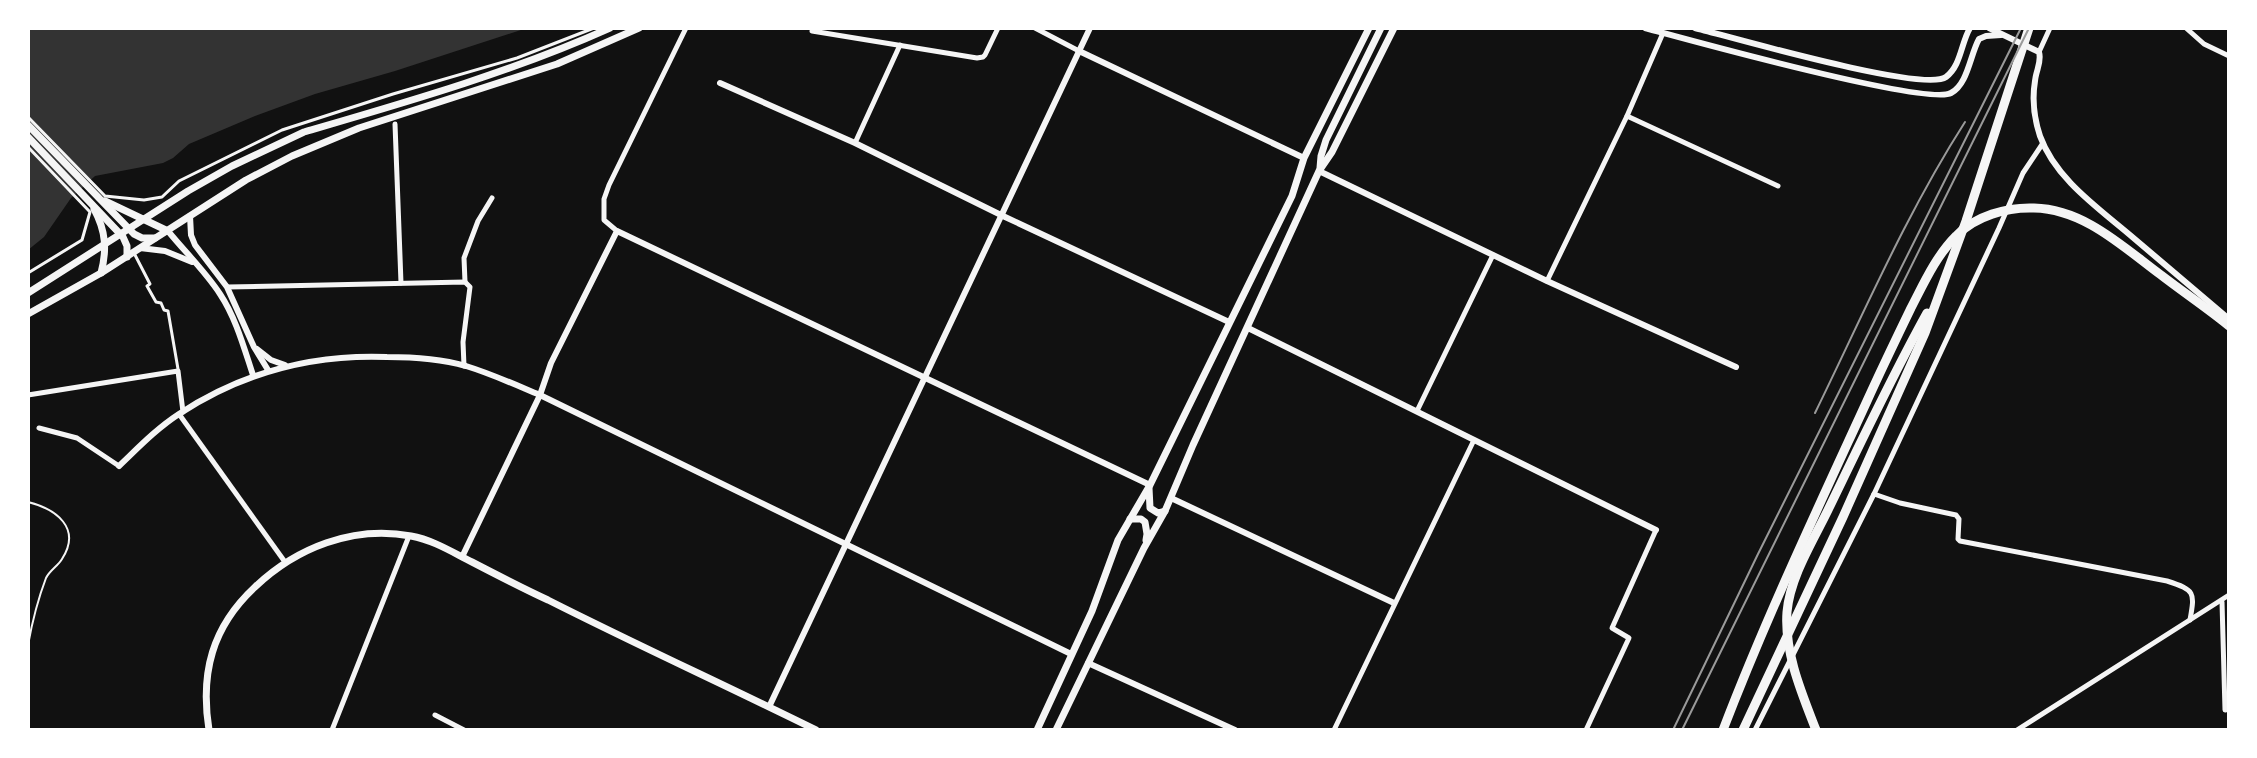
<svg xmlns="http://www.w3.org/2000/svg" width="2257" height="758" font-family="'Noto Sans',sans-serif">
  <style>
    .water { fill: #333 }
    .lines { fill: none; stroke-linecap: round; stroke-linejoin: round }
    .service { stroke: #f5f5f5; stroke-width: 2 }
    .pedestrian { stroke: #f5f5f5; stroke-width: 3 }
    .minor { stroke: #f5f5f5; stroke-width: 5 }
    .tertiary { stroke: #f5f5f5; stroke-width: 6 }
    .secondary { stroke: #f5f5f5; stroke-width: 7 }
    .primary { stroke: #f5f5f5; stroke-width: 7 }
    .motorway { stroke: #f5f5f5; stroke-width: 9 }
    .tram { stroke: #9a9a9a; stroke-width: 2 }
    .rail { stroke: #9a9a9a; stroke-width: 2 }
  </style>
  <rect width="100%" height="100%" fill="#111"/>
  <!-- water -->
  <polygon class="water" points="28,28 527,28 395,71 315,94 255,116 189,144 173,158 163,163 95,176 71,198 44,237 28,250"/>
  <g class="lines">
    <!-- service -->
    <path class="service" d="M28,502C56,509 82,528 62,559C58,566 50,570 46,578C38,599 32,623 28,645"/>
    <!-- pedestrian -->
    <g class="pedestrian">
      <polyline points="28,117 105,196 144,200 162,197 179,181 282,130 393,94 517,58 594,28"/>
      <polyline points="28,147 90,212 82,240 28,273"/>
      <polyline points="134,253 150,284 147,286 156,302 161,303 164,310 168,311 178,369"/>
    </g>
    <!-- minor -->
    <g class="minor">
      <polyline points="1035,28 1079,51"/>
      <polyline points="2186,28 2204,44 2229,56"/>
      <polyline points="812,31 977,58 983,57 985,55 998,28"/>
      <polyline points="2039,52 2050,28"/>
      <polyline points="1627,116 1778,186"/>
      <polyline points="395,124 401,283"/>
      <polyline points="855,143 900,45"/>
      <polyline points="617,231 604,220 604,199 609,185 686,28"/>
      <polyline points="1547,281 1627,116 1663,33"/>
      <polyline points="465,282 464,258 478,221 492,198"/>
      <polyline points="227,287 465,282 470,287 463,342 464,366"/>
      <polyline points="28,395 178,371 183,412"/>
      <polyline points="1417,411 1493,255"/>
      <polyline points="179,414 285,562"/>
      <polyline points="39,428 77,438 119,466"/>
      <path d="M1874,494L1900,503L1956,515L1959,519L1958,539L1960,541L2167,581C2195,590 2195,592 2190,620"/>
      <polyline points="2222,602 2225,710"/>
      <polyline points="435,715 464,730"/>
      <polyline points="332,730 409,536"/>
      <polyline points="1334,730 1474,440"/>
      <polyline points="1586,730 1629,638 1612,628 1656,530"/>
      <polyline points="1755,730 1874,494 1999,228 2023,173 2043,143"/>
      <polyline points="2017,730 2229,595"/>
    </g>
    <!-- tertiary -->
    <g class="tertiary">
      <path d="M1645,28C1686,39 1927,106 1951,93C1968,84 1970,55 1979,39L1986,36L2001,35"/>
      <path d="M1695,28C1731,37 1924,93 1946,77C1961,66 1961,43 1970,28"/>
      <path d="M1989,28L2039,52C2042,62 2036,70 2035,81C2032,99 2034,118 2040,136C2055,178 2097,207 2130,235C2163,263 2196,291 2229,319"/>
      <polyline points="1079,51 1304,158"/>
      <polyline points="720,83 855,143 1003,216 1229,322"/>
      <polyline points="1319,171 1547,281 1736,367"/>
      <polyline points="190,216 191,235 195,245 227,287 254,347 268,370"/>
      <path d="M168,231C185,252 205,271 220,294C236,318 244,348 253,375"/>
      <polyline points="140,248 165,251 192,262"/>
      <polyline points="1248,328 1656,530"/>
      <polyline points="257,349 271,360 285,365"/>
      <path d="M119,466C138,448 156,429 179,414C243,372 311,354 387,357C413,357 441,359 466,366C492,374 516,385 540,395L1071,654"/>
      <polyline points="1171,498 1394,603"/>
      <polyline points="462,557 540,395 551,363 617,231 1150,485"/>
      <polyline points="1088,663 1235,730"/>
      <polyline points="769,707 1090,28"/>
    </g>
    <!-- secondary -->
    <g class="secondary">
      <polyline points="28,125 134,234 142,238 155,238"/>
      <polyline points="28,137 123,237 127,246 127,257"/>
      <polyline points="105,201 168,231"/>
      <path d="M94,209C106,231 107,250 101,273"/>
      <path d="M28,293L188,191L232,166L304,132C407,102 512,72 610,28"/>
      <polyline points="28,314 101,273 246,180 292,156 359,128 557,64 639,28"/>
      <path d="M209,730C200,673 212,627 255,587C296,548 353,525 411,536C433,540 452,552 472,562C497,575 522,588 548,600C637,645 727,686 816,730"/>
    </g>
    <!-- primary -->
    <g class="primary">
      <polyline points="1320,168 1321,156 1326,140 1381,28"/>
      <polyline points="1149,488 1150,508 1158,513 1165,511"/>
      <polyline points="1130,519 1141,519 1145,522 1147,534 1146,540"/>
      <polyline points="1037,730 1092,611 1118,540 1150,485 1292,196 1304,158 1369,28"/>
      <polyline points="1056,730 1144,548 1165,511 1193,445 1319,171 1332,152 1394,28"/>
    </g>
    <!-- motorway -->
    <g class="motorway">
      <path d="M1723,730C1766,618 1817,510 1867,401C1881,370 1896,339 1911,308C1924,283 1936,256 1956,236C1975,216 2007,207 2034,208C2084,209 2123,247 2161,275C2183,292 2207,308 2229,326"/>
      <polyline points="1743,730 1843,517 1925,333 1966,221 2029,28"/>
      <path d="M1816,730C1802,694 1784,652 1787,612C1790,577 1813,541 1828,510C1860,444 1891,378 1927,313"/>
    </g>
    <!-- tram -->
    <polyline class="tram" points="1682,730 2029,28"/>
    <!-- rail -->
    <g class="rail">
      <path d="M1815,413C1863,315 1906,214 1965,122"/>
      <polyline points="1673,730 1758,554 2021,28"/>
    </g>
  </g>
  <!-- border -->
  <rect width="2257" height="758" fill="none" stroke="#ffffff" stroke-width="60"/>
</svg>
